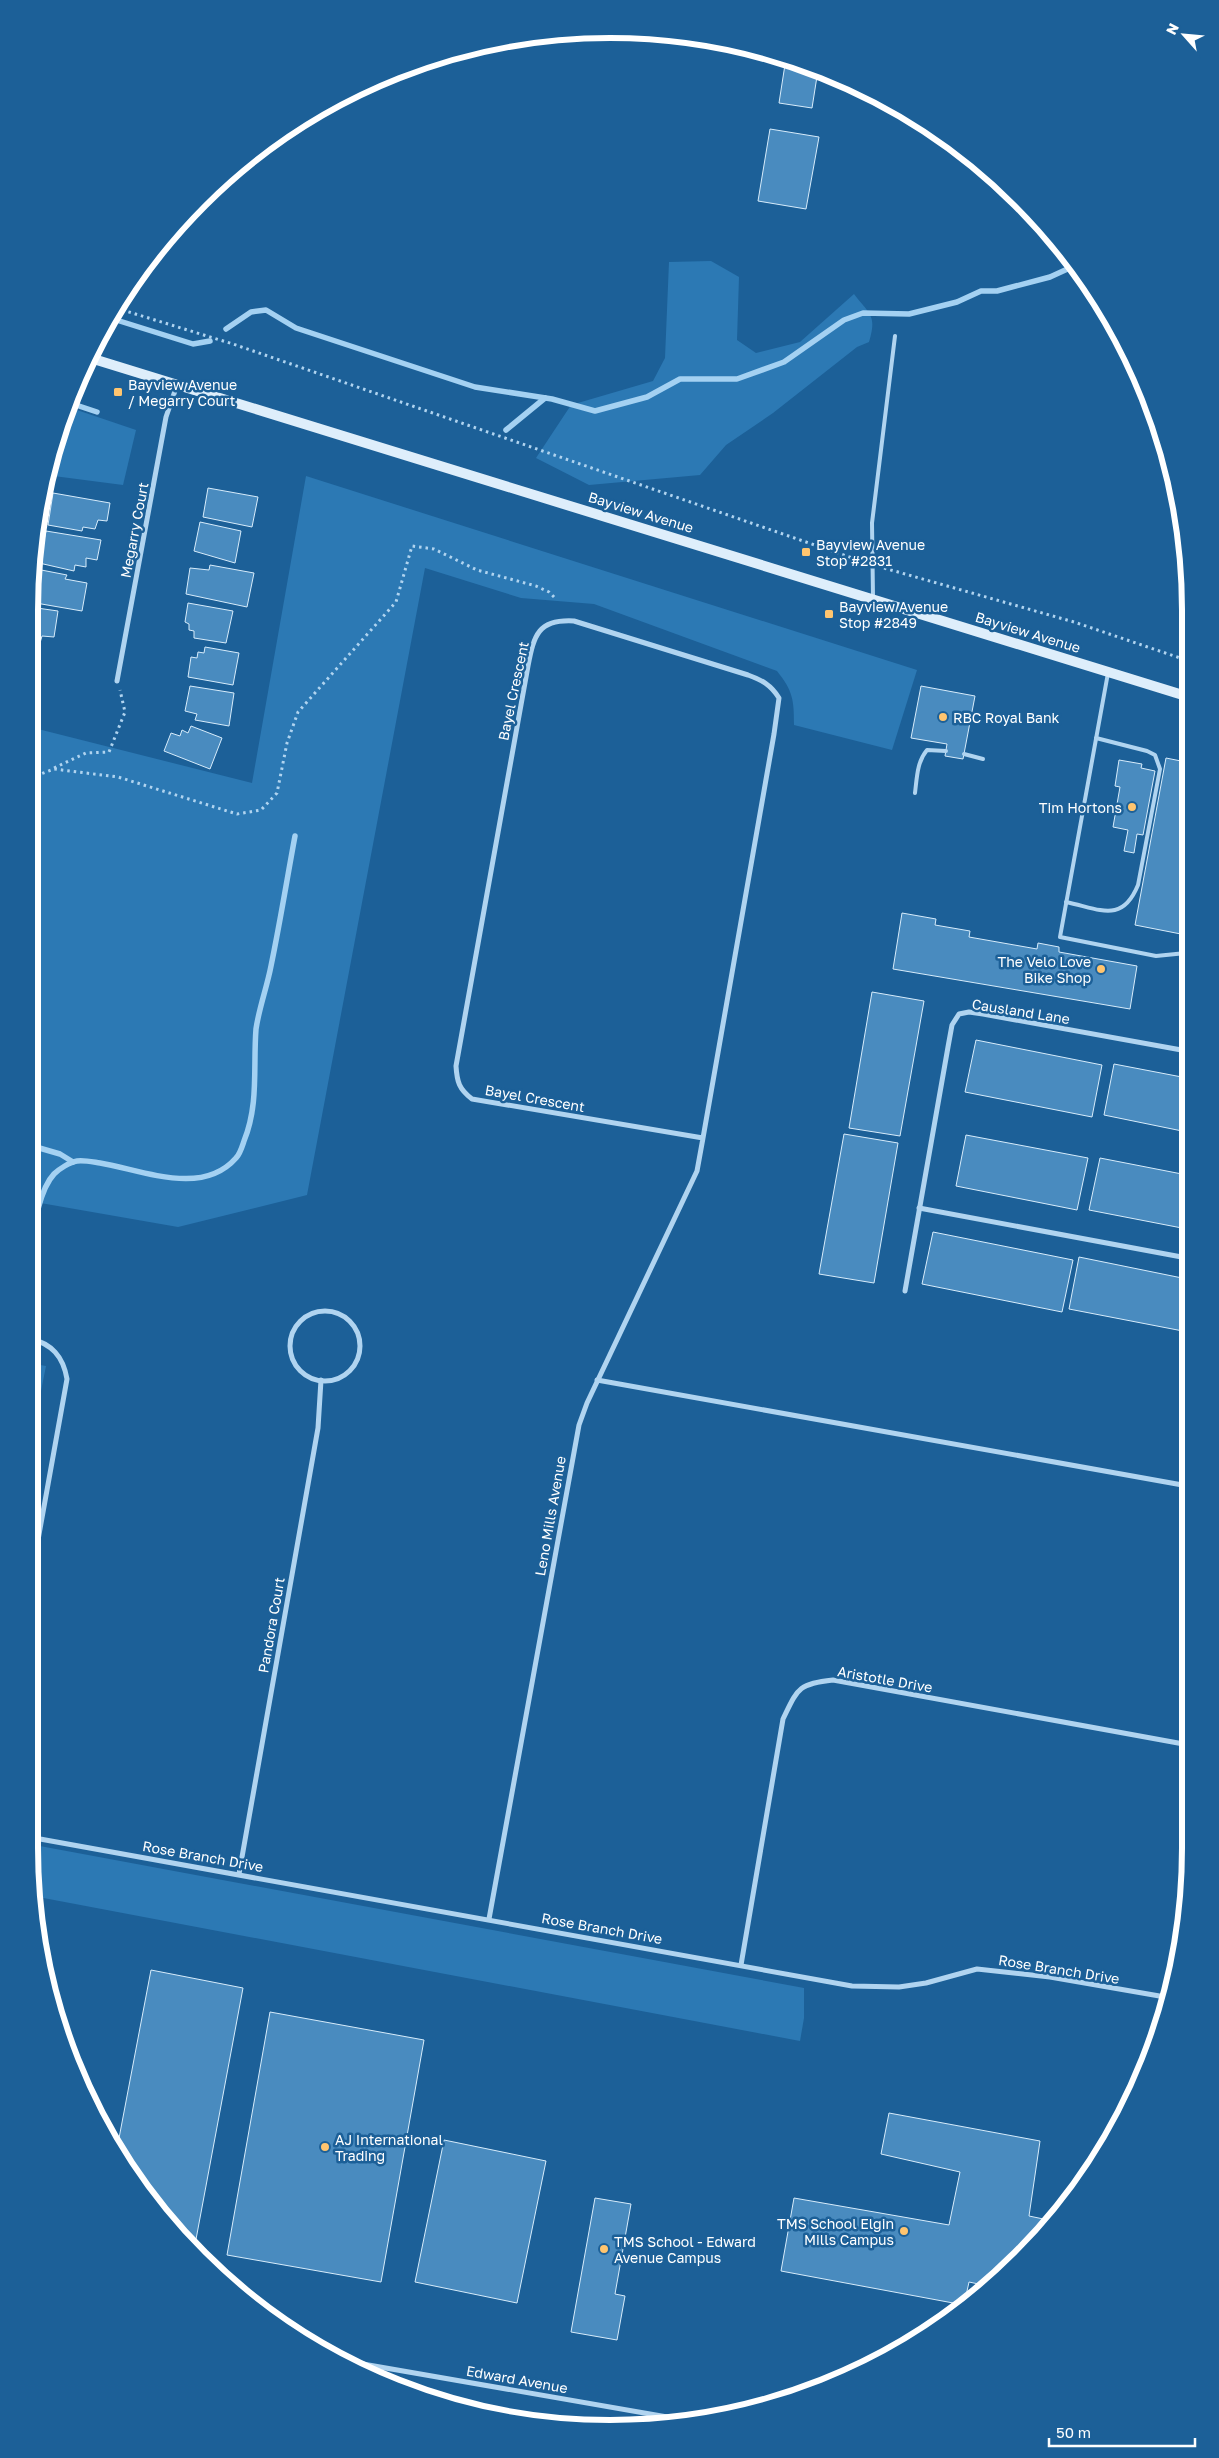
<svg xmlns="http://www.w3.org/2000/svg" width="1219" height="2458" font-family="'Golos Text',sans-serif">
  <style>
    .green { fill: #2c79b4 }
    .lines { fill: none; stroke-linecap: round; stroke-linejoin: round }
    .stream { stroke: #a4d1f2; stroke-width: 5.5 }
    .building { fill: #498bbf; stroke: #d7ecfb }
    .path { stroke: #b0d4f0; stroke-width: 3; stroke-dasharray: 2.5 4; stroke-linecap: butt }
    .service { stroke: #b0d4f0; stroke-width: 4 }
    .minor { stroke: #b0d4f0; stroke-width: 5 }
    .secondary { stroke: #deeefb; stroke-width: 10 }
    .poi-dot { fill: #ffc56f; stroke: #1c6098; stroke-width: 2 }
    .labels { text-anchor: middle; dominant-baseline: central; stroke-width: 5; stroke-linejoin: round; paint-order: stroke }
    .poi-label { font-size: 14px; fill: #fff; stroke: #1c6098; text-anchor: start }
    .street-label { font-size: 14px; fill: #fff; stroke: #1c6098 }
    .rim { fill: none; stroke: #fff; stroke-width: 6 }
  </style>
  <rect width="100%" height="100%" fill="#1c6098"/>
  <!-- green -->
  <g class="green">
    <path d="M711,261L739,277L737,340L756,353L800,342L854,294C870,315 877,315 869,342L857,347L773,413L726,445L700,475L589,485L536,458L571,405L653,381L665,358L669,262Z"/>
    <polygon points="68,407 136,430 123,485 46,475 48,459"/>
    <path d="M306,476L917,670L892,750L794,725C794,700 793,691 777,671L594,604L521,598L425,568L307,1195L178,1227L29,1201L30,727L252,783Z"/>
    <polygon points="29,1363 46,1366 29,1451"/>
    <polygon points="29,1844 804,1988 804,2018 800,2041 33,1896"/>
  </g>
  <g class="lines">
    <!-- stream -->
    <g class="stream">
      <polyline points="110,318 193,344 210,341"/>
      <polyline points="226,329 251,312 266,310 296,328 475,387 552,399 595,411 647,397 680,379 737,379 784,362 844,320 863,313 909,314 957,302 981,291 997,291 1050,277 1074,266"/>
      <polyline points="70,403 97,412"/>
      <polyline points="506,430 545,398"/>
      <polyline points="29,1145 60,1154 73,1162"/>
      <path d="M29,1257C33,1234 38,1191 54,1174C59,1169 70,1162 77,1161C84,1160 93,1162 100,1163C142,1170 202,1197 236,1158C240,1154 242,1147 244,1141C259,1104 253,1067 256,1029C259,1008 267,987 271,966C280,923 287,879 295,836"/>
    </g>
  </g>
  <!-- building -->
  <g class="building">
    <polygon points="786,58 818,70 812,108 779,103"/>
    <polygon points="770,129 819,137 806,209 758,201"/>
    <polygon points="208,488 258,497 252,527 203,517"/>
    <polygon points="53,493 110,503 107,521 98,520 95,529 83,527 82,531 48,525"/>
    <polygon points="200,522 241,531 235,563 194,551"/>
    <polygon points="46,531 101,540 97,560 86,558 86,567 75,565 74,571 39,563"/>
    <polygon points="210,565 254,573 247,607 186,594 190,568 209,570"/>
    <polygon points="31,568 67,575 65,579 87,583 82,611 30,602"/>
    <polygon points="188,603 233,611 226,643 194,638 194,631 189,630 189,624 185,622"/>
    <polygon points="30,607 58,611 54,637 42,636 40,643 30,641"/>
    <polygon points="205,647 239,653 233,685 188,677 191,657 197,658 198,652 204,653"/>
    <polygon points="30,652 39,654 35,682 30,681"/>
    <polygon points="190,686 234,693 229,726 195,720 197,714 185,711"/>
    <polygon points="921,686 975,696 963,759 945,756 947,744 911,738"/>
    <polygon points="191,726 222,738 210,769 164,751 171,733 180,736 182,730 188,733"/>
    <polygon points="1166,758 1186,762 1186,935 1135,925"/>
    <polygon points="1119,760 1142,764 1141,768 1155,771 1143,835 1137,834 1134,853 1124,851 1128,830 1113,827 1120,787 1115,786"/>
    <polygon points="902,913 936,919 935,925 970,931 969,937 1037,949 1038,943 1059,947 1059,952 1137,966 1130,1009 893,969"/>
    <polygon points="872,992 924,1001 900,1136 849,1128"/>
    <polygon points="976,1040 1102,1065 1092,1117 965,1092"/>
    <polygon points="1114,1064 1187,1078 1187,1132 1104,1115"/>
    <polygon points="844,1134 898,1143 874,1283 819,1274"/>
    <polygon points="966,1135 1088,1158 1077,1210 956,1186"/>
    <polygon points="1100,1158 1187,1175 1187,1229 1089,1210"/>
    <polygon points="933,1232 1073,1260 1062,1312 922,1284"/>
    <polygon points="1079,1257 1187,1279 1188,1332 1069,1309"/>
    <polygon points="151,1970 243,1988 194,2250 149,2202 116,2154"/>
    <polygon points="270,2012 424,2040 381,2282 227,2255"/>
    <polygon points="889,2113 1040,2141 1029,2216 1053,2221 1020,2259 988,2286 969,2282 964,2305 781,2271 794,2198 949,2225 960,2172 881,2154"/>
    <polygon points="444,2140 546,2161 517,2303 415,2282"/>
    <polygon points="595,2198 631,2204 615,2294 625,2296 617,2340 571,2332"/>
  </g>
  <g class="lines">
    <!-- path -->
    <g class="path">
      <polyline points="116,308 233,344 861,561"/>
      <polyline points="884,568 1074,622 1186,660"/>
      <polyline points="54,768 86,753 109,752 125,712 120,690"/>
      <polyline points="30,778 54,769 118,777 237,814 261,810 277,793 287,743 298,712 396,602 412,546 434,549 477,570 536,586 549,592 555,598"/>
    </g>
    <!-- service -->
    <g class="service">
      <polyline points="873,597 872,523 895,336"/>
      <polyline points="1108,673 1060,937 1156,956 1186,953"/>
      <polyline points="964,754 983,759"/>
      <path d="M915,793C917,777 917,762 927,750L946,751"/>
      <path d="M1066,902C1100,909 1122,924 1138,885L1160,769L1155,755L1147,751L1096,738"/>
    </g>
    <!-- minor -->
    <g class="minor">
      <polyline points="117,681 166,417 177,385"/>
      <polyline points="919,1208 1187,1258"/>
      <polyline points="905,1291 948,1047 952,1025 959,1014 969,1012 983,1014 1187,1051"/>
      <circle cx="325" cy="1346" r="35"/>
      <polyline points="597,1380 1188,1486"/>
      <path d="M29,1590L67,1379C63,1356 52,1344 29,1338"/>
      <polyline points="29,1837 852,1986 899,1987 926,1983 977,1969 1050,1977 1171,1998"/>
      <polyline points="239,1874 318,1428 321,1380"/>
      <path d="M489,1919L579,1425L587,1403L697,1171L703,1138L774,734L779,698C771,685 762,680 748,675L574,621C538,619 534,635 528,666L456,1066C457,1082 459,1089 472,1099L703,1138"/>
      <path d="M741,1965L783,1719C798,1688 798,1684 833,1680L1189,1745"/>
      <polyline points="334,2359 696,2422"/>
    </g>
    <!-- secondary -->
    <polyline class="secondary" points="87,357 1186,696"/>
  </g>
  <!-- markers -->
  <g class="poi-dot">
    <rect x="113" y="387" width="10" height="10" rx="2.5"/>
    <rect x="801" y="547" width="10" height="10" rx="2.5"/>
    <rect x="824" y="609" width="10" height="10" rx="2.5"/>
    <circle cx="943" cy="717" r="5"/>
    <circle cx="1132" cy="807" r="5"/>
    <circle cx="1101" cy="969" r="5"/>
    <circle cx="325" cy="2147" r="5"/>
    <circle cx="904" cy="2231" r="5"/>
    <circle cx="604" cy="2249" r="5"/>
  </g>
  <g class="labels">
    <!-- poi labels -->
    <g class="poi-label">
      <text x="128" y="384">Bayview Avenue<tspan x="128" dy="16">/ Megarry Court</tspan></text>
      <text x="816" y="544">Bayview Avenue<tspan x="816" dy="16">Stop #2831</tspan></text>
      <text x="839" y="606">Bayview Avenue<tspan x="839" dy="16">Stop #2849</tspan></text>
      <text x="953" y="717">RBC Royal Bank</text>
      <text x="1122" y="807" text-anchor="end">Tim Hortons</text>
      <text x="1091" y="961" text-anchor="end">The Velo Love<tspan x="1091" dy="16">Bike Shop</tspan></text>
      <text x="335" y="2139">AJ International<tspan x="335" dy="16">Trading</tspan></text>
      <text x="894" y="2223" text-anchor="end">TMS School Elgin<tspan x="894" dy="16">Mills Campus</tspan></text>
      <text x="614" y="2241">TMS School - Edward<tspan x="614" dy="16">Avenue Campus</tspan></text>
    </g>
    <!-- street labels -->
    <g class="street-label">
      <text transform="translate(641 512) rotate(17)">Bayview Avenue</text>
      <text transform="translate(134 530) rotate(-79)">Megarry Court</text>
      <text transform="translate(1028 632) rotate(17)">Bayview Avenue</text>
      <text transform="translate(513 691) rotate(-78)">Bayel Crescent</text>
      <text transform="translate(1021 1011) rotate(9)">Causland Lane</text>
      <text transform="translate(535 1098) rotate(10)">Bayel Crescent</text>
      <text transform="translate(550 1516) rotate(-80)">Leno Mills Avenue</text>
      <text transform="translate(271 1625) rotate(-80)">Pandora Court</text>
      <text transform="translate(885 1679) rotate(10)">Aristotle Drive</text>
      <text transform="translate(203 1856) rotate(10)">Rose Branch Drive</text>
      <text transform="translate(602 1928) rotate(10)">Rose Branch Drive</text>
      <text transform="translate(1059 1969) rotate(9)">Rose Branch Drive</text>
      <text transform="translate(517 2379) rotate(10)">Edward Avenue</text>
    </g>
  </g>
  <!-- crop -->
  <path d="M0 0H1219V2458H0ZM610 38H610A572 572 0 0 1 1182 610V1848A572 572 0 0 1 610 2420H610A572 572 0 0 1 38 1848V610A572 572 0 0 1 610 38Z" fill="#1c6098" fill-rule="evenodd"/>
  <path class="rim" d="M610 38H610A572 572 0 0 1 1182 610V1848A572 572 0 0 1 610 2420H610A572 572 0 0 1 38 1848V610A572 572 0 0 1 610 38Z"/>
  <!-- north arrow -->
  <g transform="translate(1184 35) rotate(297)" stroke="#1c6098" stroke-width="4" paint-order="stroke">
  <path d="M0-4L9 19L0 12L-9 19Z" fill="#ffffff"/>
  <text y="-8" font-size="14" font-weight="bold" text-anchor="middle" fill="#ffffff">N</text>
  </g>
  <!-- scale -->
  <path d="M1049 2438v8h146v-8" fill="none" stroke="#ffffff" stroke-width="2.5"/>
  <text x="1056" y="2438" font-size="15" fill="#ffffff" stroke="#1c6098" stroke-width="4" paint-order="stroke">50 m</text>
</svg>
